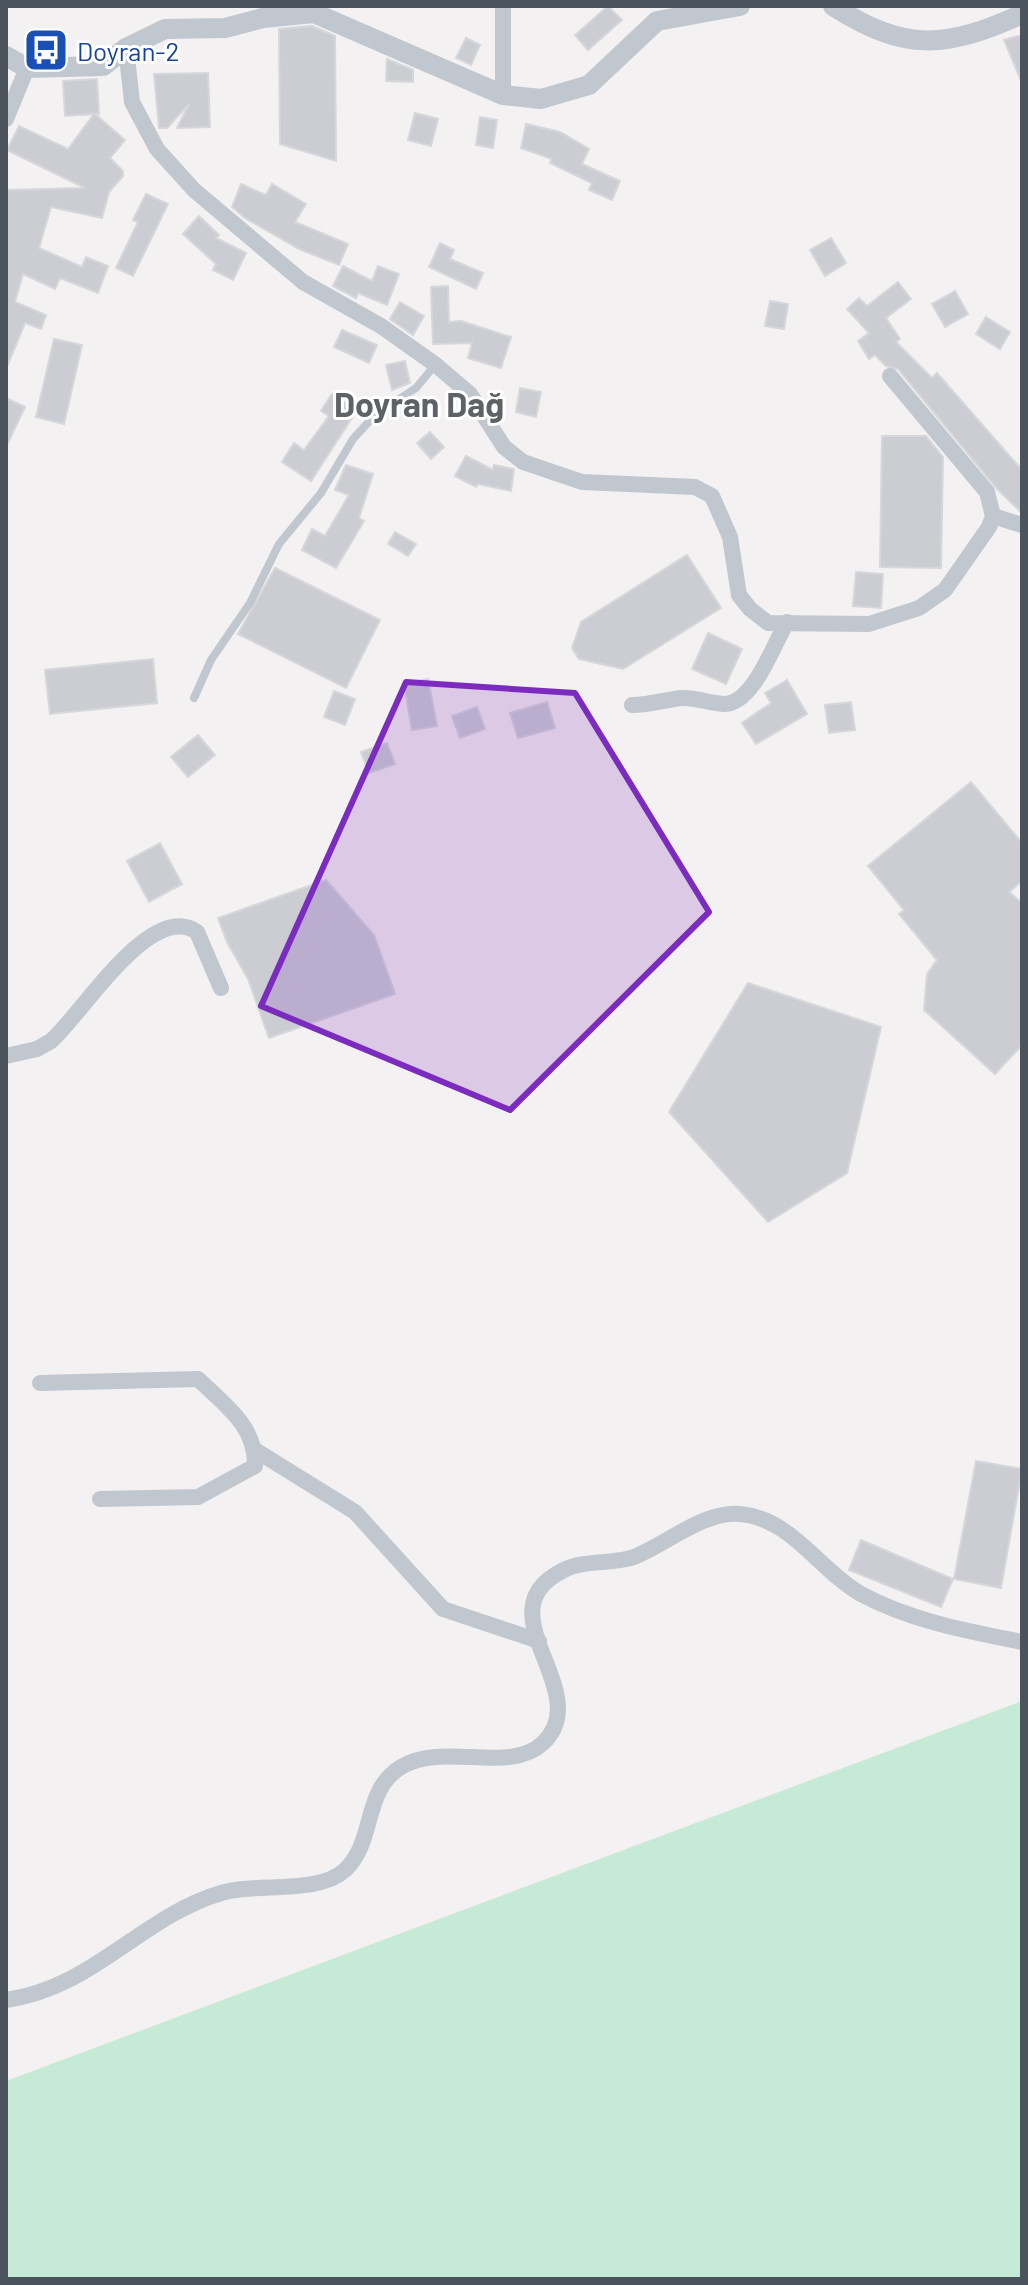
<svg xmlns="http://www.w3.org/2000/svg" width="1028" height="2285" font-family="Barlow,sans-serif">
  <style>
    .green { fill: #c5ebd6 }
    .building { fill: #cbcdd2; stroke: #d5d7db; stroke-width: 2 }
    .lines { fill: none; stroke-linecap: round; stroke-linejoin: round }
    .service { stroke: #c1c7ce; stroke-width: 8 }
    .minor { stroke: #c1c7ce; stroke-width: 16 }
    .tertiary { stroke: #c1c7ce; stroke-width: 20 }
    .marked { fill: #7b2cbf; fill-opacity: 0.2; stroke: #7b2cbf; stroke-width: 6; stroke-linejoin: round }
    .labels { text-anchor: middle; dominant-baseline: central; stroke-width: 6; stroke-linejoin: round; paint-order: stroke }
    .transit-label { font-size: 26px; fill: #164399; stroke: #fff; text-anchor: start }
    .district-label { font-size: 34px; font-weight: bold; fill: #5e6165; stroke: #fff }
  </style>
  <rect width="100%" height="100%" fill="#f3f1f1"/>
  <!-- green -->
  <polygon class="green" points="1022,1701 1022,2279 6,2279 6,2081"/>
  <!-- building -->
  <g class="building">
    <polygon points="608,6 622,20 588,50 575,35"/>
    <polygon points="312,26 335,36 336,161 280,144 279,29"/>
    <polygon points="1022,35 1022,83 1004,40"/>
    <polygon points="466,38 480,45 471,65 456,58"/>
    <polygon points="387,59 413,70 413,82 386,81"/>
    <polygon points="208,73 210,127 177,128 189,104 167,128 159,128 154,74"/>
    <polygon points="97,79 99,114 95,114 125,140 110,158 123,171 123,176 109,192 102,218 51,207 39,248 82,267 86,257 108,266 98,293 60,278 55,289 23,274 15,302 46,315 41,329 25,323 6,369 6,190 85,188 7,150 19,126 68,149 94,114 65,116 63,81"/>
    <polygon points="415,113 438,119 431,146 408,140"/>
    <polygon points="480,117 497,120 493,148 476,145"/>
    <polygon points="526,124 560,132 589,149 582,164 620,181 612,200 589,190 592,183 550,163 552,159 521,148"/>
    <polygon points="241,184 266,195 272,184 306,204 295,222 348,244 339,265 299,249 245,218 232,207"/>
    <polygon points="146,194 168,204 133,276 116,268 138,222 133,220"/>
    <polygon points="199,216 219,235 216,238 246,253 233,280 213,270 216,264 183,234"/>
    <polygon points="831,238 846,263 825,276 810,250"/>
    <polygon points="440,243 454,250 450,259 483,273 476,289 429,267"/>
    <polygon points="343,266 372,281 378,266 399,274 387,305 358,293 356,298 333,286"/>
    <polygon points="898,282 911,299 886,318 900,339 896,342 932,378 937,373 1022,470 1022,513 998,490 898,369 886,366 875,355 869,359 858,341 869,333 847,309 859,298 867,306"/>
    <polygon points="448,286 449,322 461,321 511,337 501,368 468,358 472,343 433,344 431,287"/>
    <polygon points="955,291 968,314 945,327 932,304"/>
    <polygon points="770,301 788,304 784,329 765,326"/>
    <polygon points="400,302 424,316 413,335 390,319"/>
    <polygon points="986,317 1010,332 1000,349 976,334"/>
    <polygon points="342,330 377,345 369,363 334,347"/>
    <polygon points="54,339 82,345 64,424 36,417"/>
    <polygon points="405,361 410,383 392,390 386,365"/>
    <polygon points="520,388 541,392 536,417 516,412"/>
    <polygon points="332,394 357,410 311,481 282,462 294,443 304,450 329,416 321,411"/>
    <polygon points="6,398 25,407 6,447"/>
    <polygon points="430,432 444,447 431,459 417,443"/>
    <polygon points="882,436 926,436 943,457 941,568 880,567"/>
    <polygon points="466,456 493,470 494,465 514,469 511,491 478,484 476,487 455,476"/>
    <polygon points="346,465 373,474 359,518 364,521 336,568 302,550 312,529 325,536 349,495 335,490"/>
    <polygon points="395,532 416,544 408,556 388,544"/>
    <polygon points="687,555 721,608 623,669 579,659 572,648 581,622"/>
    <polygon points="275,568 380,620 346,688 238,634"/>
    <polygon points="856,572 883,574 881,608 853,606"/>
    <polygon points="708,633 742,649 726,684 692,669"/>
    <polygon points="153,659 157,703 50,714 45,670"/>
    <polygon points="428,679 437,726 412,730 404,684"/>
    <polygon points="787,680 807,714 756,744 742,723 771,703 765,693"/>
    <polygon points="334,691 355,699 345,725 324,717"/>
    <polygon points="547,702 555,728 518,738 510,713"/>
    <polygon points="851,702 855,730 829,733 825,705"/>
    <polygon points="477,707 485,729 460,738 452,716"/>
    <polygon points="198,735 215,755 188,777 171,757"/>
    <polygon points="387,743 395,764 369,773 361,752"/>
    <polygon points="971,782 1022,843 1022,881 1009,892 1022,903 1022,1045 995,1074 924,1010 927,974 937,960 899,914 904,910 868,866"/>
    <polygon points="160,843 182,884 149,902 127,861"/>
    <polygon points="326,880 374,935 395,994 269,1038 248,979 227,942 218,918"/>
    <polygon points="748,983 881,1027 847,1173 768,1222 669,1112"/>
    <polygon points="976,1461 1022,1469 1001,1588 954,1579"/>
    <polygon points="861,1540 953,1579 941,1607 849,1570"/>
  </g>
  <g class="lines">
    <!-- service -->
    <polyline class="service" points="194,698 211,660 250,603 279,544 321,493 353,439 376,414 416,388 435,365"/>
    <!-- minor -->
    <g class="minor">
      <polyline points="126,48 132,102 157,149 194,190 303,282 381,326 436,365 470,394 504,447 523,462 582,482 695,487 712,496 730,537 739,595 750,609 768,623 869,624 919,608 945,590 989,527 993,516 987,492 890,376"/>
      <polyline points="503,95 503,6"/>
      <polyline points="6,119 27,68"/>
      <polyline points="993,516 1022,525"/>
      <path d="M632,705C650,705 664,700 681,698C696,697 711,704 725,704C754,703 774,643 787,622"/>
      <path d="M6,1056L37,1049L51,1041C82,1014 151,900 197,932L221,988"/>
      <path d="M40,1383L198,1379C225,1405 256,1426 255,1466L198,1497L100,1499"/>
      <polyline points="255,1450 355,1512 443,1609 539,1641"/>
      <path d="M6,2000C93,1988 141,1917 221,1893C256,1882 318,1895 345,1870C376,1841 362,1791 401,1767C444,1741 509,1775 543,1743C597,1692 481,1612 562,1571C584,1559 611,1565 634,1557C667,1544 703,1511 740,1514C791,1518 819,1570 861,1594C911,1621 967,1631 1022,1642"/>
    </g>
    <!-- tertiary -->
    <g class="tertiary">
      <path d="M833,6C905,52 946,49 1022,14"/>
      <polyline points="6,56 27,68 103,66 126,48 165,29 225,28 263,18 314,13 503,95 541,99 589,85 657,21 740,6"/>
    </g>
  </g>
  <!-- marked area -->
  <path class="marked" d="M406,682L575,693L709,912L510,1110L261,1006Z"/>
  <!-- icons -->
  <defs>
    <g id="bus-square" transform="scale(2.3)"><rect x="-9" y="-9" width="18" height="18" rx="4" fill="#1a4fb4" stroke="#fff"/><path d="M-5-6H5V4H4V6H2V4H-2V6H-4V4H-5ZM-3.5-4V0h7V-4ZM-3.5 1.2v1.5H-2V1.2ZM2 1.2v1.5H3.5V1.2Z" fill="#fff"/></g>
  </defs>
  <g fill-rule="evenodd">
    <use href="#bus-square" x="46" y="50"/>
  </g>
  <g class="labels">
    <!-- transit labels -->
    <g class="transit-label">
      <text x="77" y="50">Doyran-2</text>
    </g>
    <!-- district labels -->
    <g class="district-label">
      <text x="419" y="403">Doyran Dağ</text>
    </g>
  </g>
  <!-- border -->
  <rect width="1028" height="2285" fill="none" stroke="#4b535c" stroke-width="16"/>
</svg>
